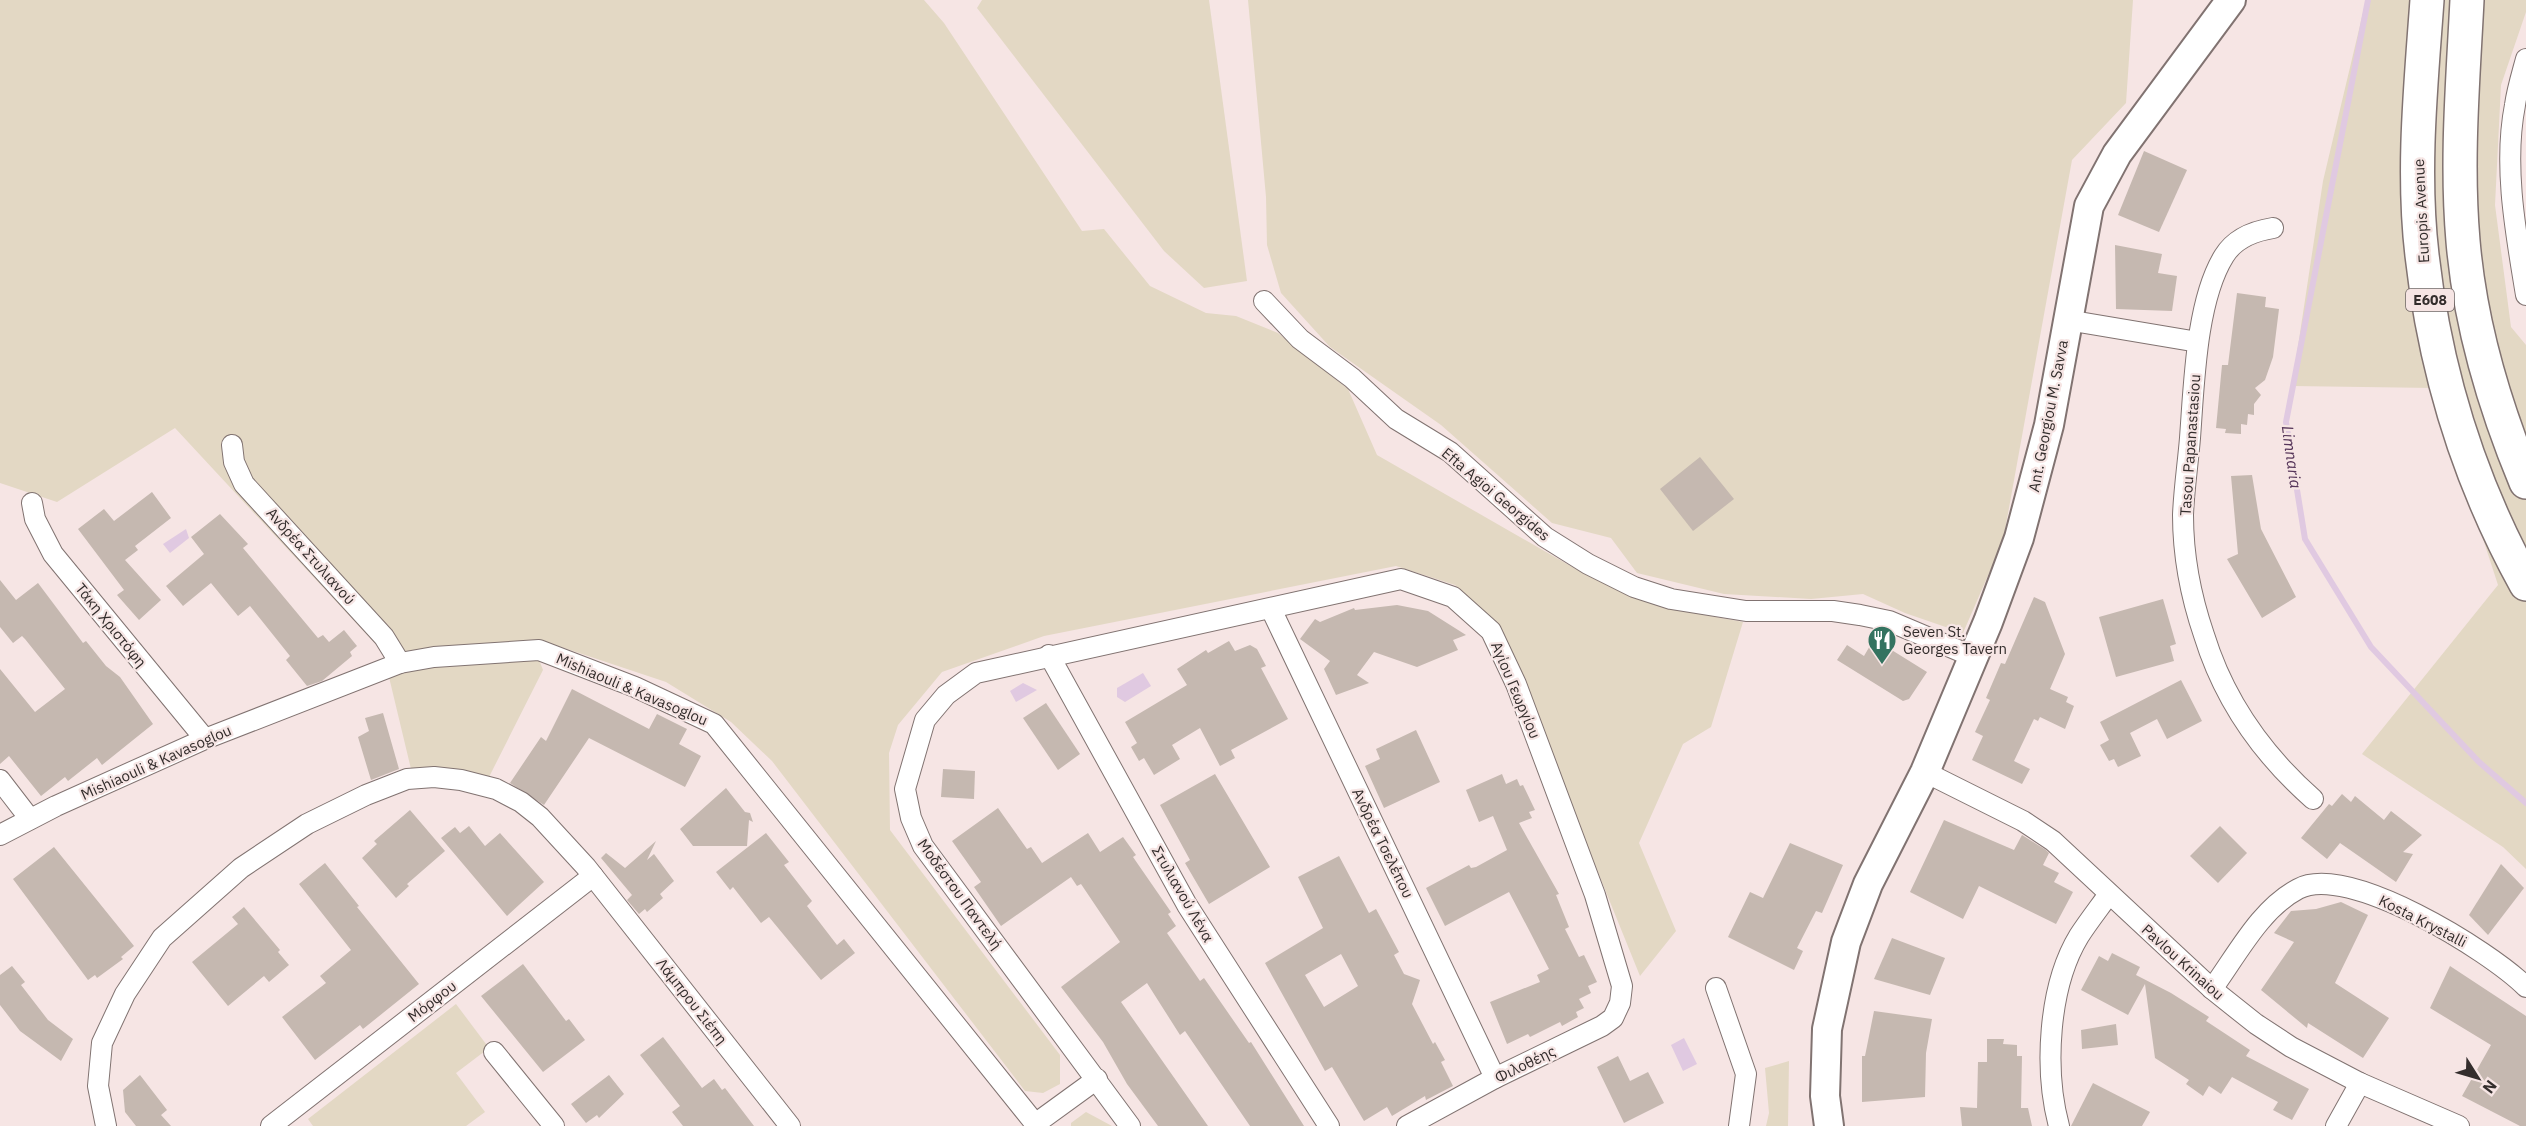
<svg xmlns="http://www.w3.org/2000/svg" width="2526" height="1126" font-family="'IBM Plex Sans',sans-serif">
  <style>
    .green { fill: #e3d8c4 }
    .water { fill: #e0c9e1 }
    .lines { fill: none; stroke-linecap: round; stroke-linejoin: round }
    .stream { stroke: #e0c9e1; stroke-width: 6 }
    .building { fill: #c5b8b0; fill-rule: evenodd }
    .street-casing { stroke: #817371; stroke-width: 22 }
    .secondary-casing { stroke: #817371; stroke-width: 32 }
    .highway-casing { stroke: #817371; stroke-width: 36 }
    .street { stroke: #fff; stroke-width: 20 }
    .secondary { stroke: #fff; stroke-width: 28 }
    .highway { stroke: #fff; stroke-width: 33 }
    .labels { text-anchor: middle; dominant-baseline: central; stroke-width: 4.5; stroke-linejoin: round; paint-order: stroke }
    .shield { fill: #f6e5e4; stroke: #6e6463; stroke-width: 1.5 }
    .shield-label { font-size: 14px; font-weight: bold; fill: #332d2c }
    .street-label { font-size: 15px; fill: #332d2c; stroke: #f6e5e4 }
    .poi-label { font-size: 15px; fill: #332d2c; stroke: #f6e5e4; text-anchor: start }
    .water-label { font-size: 16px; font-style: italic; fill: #563559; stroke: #f6e5e4 }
  </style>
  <rect width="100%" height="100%" fill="#f6e5e4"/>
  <!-- green -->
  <g class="green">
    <polygon points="0,0 924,0 944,23 1082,231 1104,229 1150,286 1206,313 1236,316 1278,333 1348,389 1377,455 1581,572 1673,609 1743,622 1711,727 1683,744 1639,843 1676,931 1640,976 1499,628 1455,585 1396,566 1044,636 942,672 898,725 889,753 890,830 1060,1055 1060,1084 1043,1093 1025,1091 772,761 731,722 666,682 558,646 536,652 543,670 488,779 411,769 383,652 175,428 57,502 0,483"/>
    <polygon points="982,0 1209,0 1247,281 1204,288 1164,251 977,8"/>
    <polygon points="1248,0 2133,0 2126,103 2072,160 2003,541 1963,633 1905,613 1863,594 1811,599 1724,594 1637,573 1611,538 1552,523 1441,425 1330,347 1281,293 1267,245 1266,197"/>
    <polygon points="2366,0 2526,0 2526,12 2501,85 2495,205 2511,327 2526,345 2526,869 2503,847 2362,754 2498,585 2434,388 2292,386 2323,181"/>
    <polygon points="456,1004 489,1048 456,1073 485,1112 466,1126 313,1126 308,1119"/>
    <polygon points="1789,1061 1788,1126 1766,1126 1769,1113 1765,1068"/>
    <polygon points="1086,1112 1112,1126 1071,1126 1071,1123"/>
  </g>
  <!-- water -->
  <g class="water">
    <polygon points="186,529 189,538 170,553 163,544"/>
    <polygon points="1143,673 1151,686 1125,702 1117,697 1117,688"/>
    <polygon points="1023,683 1037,690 1016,702 1010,691"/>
    <polygon points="1684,1038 1697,1064 1683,1071 1671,1045"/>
  </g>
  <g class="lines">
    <!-- stream -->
    <polyline class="stream" points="2368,0 2286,422 2305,539 2371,647 2479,762 2526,803"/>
  </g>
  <!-- building -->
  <g class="building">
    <polygon points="2144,151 2187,170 2159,232 2118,215"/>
    <polygon points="2115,245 2162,254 2158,273 2177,276 2172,311 2116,309"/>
    <polygon points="2237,293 2266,297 2265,307 2279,309 2273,357 2265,380 2255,388 2261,395 2254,404 2254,415 2248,414 2247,425 2241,424 2241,434 2225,433 2226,429 2216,428 2222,365 2228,365"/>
    <polygon points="1700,457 1734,499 1693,531 1660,489"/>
    <polygon points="2252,475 2261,529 2296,597 2262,618 2227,559 2238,554 2231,476"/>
    <polygon points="152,492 171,518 135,546 138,550 125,560 161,600 139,620 117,595 124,590 78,529 104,509 114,521"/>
    <polygon points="220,514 248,544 243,548 318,638 323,635 329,642 344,630 357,646 350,652 352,656 322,681 307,686 286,660 290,656 250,606 238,616 211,583 183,606 166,586 204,554 191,537"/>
    <polygon points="0,580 16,600 38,583 83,643 86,641 106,666 120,677 153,724 102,765 97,758 68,781 65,777 41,796 9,756 0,764 0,669 35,712 65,689 25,639 22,636 13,643 0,627"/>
    <polygon points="2034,597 2045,602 2065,654 2050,689 2068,697 2066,702 2074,706 2065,729 2040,717 2038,721 2034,719 2014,761 2030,769 2022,784 1972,760 1983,736 1975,732 1990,700 1986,698 2001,663 2005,664"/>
    <polygon points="2163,599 2176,644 2170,646 2174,661 2116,677 2099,617"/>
    <polygon points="1397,605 1428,611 1466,635 1453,640 1458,650 1417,667 1374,652 1357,675 1369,683 1336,695 1324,669 1330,661 1300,639 1315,619 1320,622 1354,608 1355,610"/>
    <polygon points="1874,639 1927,672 1909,699 1903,701 1837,660 1847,645 1864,656"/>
    <polygon points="1229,641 1235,651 1250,645 1257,649 1266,666 1261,668 1288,719 1231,750 1235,758 1220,766 1200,728 1172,745 1180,759 1154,775 1144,758 1139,761 1131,747 1137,743 1125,722 1187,685 1177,669 1206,650 1208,653"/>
    <polygon points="2181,680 2202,721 2167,739 2157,719 2130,733 2141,756 2118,767 2114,759 2109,761 2100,745 2109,740 2100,722"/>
    <polygon points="572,689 649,729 657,714 687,729 679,744 701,756 685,787 589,738 544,805 510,783 541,737 546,741"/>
    <polygon points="1046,703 1080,754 1058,770 1023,718"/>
    <polygon points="383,713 399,769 371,780 358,737 369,731 365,718"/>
    <polygon points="1416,730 1440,782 1384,808 1365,766 1380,759 1376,749"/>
    <polygon points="943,769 975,771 974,799 941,797"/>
    <polygon points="1215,774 1270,867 1209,904 1185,863 1190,860 1160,805"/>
    <polygon points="1502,774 1506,784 1517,779 1520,786 1523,785 1535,810 1529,812 1532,818 1519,823 1559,894 1556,895 1569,927 1565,929 1579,957 1584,955 1597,982 1588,986 1591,993 1579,999 1584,1008 1576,1012 1578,1017 1562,1026 1560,1022 1530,1037 1528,1034 1507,1044 1490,1002 1540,982 1537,975 1549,969 1530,932 1509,892 1445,926 1426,888 1469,865 1471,868 1476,867 1507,850 1493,816 1479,822 1466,790"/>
    <polygon points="726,788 745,812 750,813 753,822 749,820 747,846 693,846 680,829"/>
    <polygon points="2342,794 2351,802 2355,796 2384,820 2391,811 2422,835 2403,852 2413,854 2396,882 2340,843 2327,859 2301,838 2329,804 2332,806"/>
    <polygon points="998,808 1027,849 1031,847 1042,863 1088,833 1100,852 1123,837 1136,855 1133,857 1171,912 1168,914 1176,926 1167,933 1200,981 1204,978 1249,1043 1251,1042 1304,1126 1250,1126 1185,1031 1180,1035 1147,983 1121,1002 1208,1126 1158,1126 1127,1084 1103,1042 1061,987 1120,942 1081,884 1077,886 1071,877 1001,926 974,887 981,882 952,841"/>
    <polygon points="410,810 445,851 407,884 409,886 396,898 362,858 377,844 374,841"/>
    <polygon points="1944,820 2014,850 2022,835 2046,850 2049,853 2043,865 2059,873 2054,882 2073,892 2056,924 1979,886 1963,919 1910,892"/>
    <polygon points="469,826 485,846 500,833 544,882 507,916 441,838 455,827 460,833"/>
    <polygon points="2220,826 2247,853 2218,883 2190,856"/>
    <polygon points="766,833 789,862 784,865 812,901 807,906 837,945 844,939 855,953 821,980 769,917 761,923 733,887 730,890 716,872"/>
    <polygon points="656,841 647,860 654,854 674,881 660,894 663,898 647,912 645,909 639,914 627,900 632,895 601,858 606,853 625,868"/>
    <polygon points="1790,843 1843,865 1822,913 1816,911 1797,948 1803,951 1794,970 1728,937 1750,892 1763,898"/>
    <polygon points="54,847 134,946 121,957 123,959 97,978 95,975 88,980 13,879"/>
    <path d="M1339,856L1369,913L1376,909L1399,952L1394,955L1404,974L1420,980L1412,1004L1433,1044L1435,1042L1445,1060L1441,1062L1453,1086L1426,1100L1425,1096L1392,1116L1387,1107L1364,1121L1332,1067L1325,1071L1265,963L1323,928L1298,877ZM1341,954L1358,986L1324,1007L1305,975Z"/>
    <polygon points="325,863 359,906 357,907 419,984 363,1029 360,1025 315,1060 282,1017 326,983 320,976 351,950 299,884"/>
    <polygon points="2501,864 2524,888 2488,935 2469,915"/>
    <polygon points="2341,902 2368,915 2335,983 2389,1018 2363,1058 2308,1023 2307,1028 2261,990 2294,942 2274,933 2291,911 2316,909"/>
    <polygon points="244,907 280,950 278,952 289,965 269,982 264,976 228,1006 192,962 238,924 232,917"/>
    <polygon points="1892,938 1945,958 1930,995 1874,979"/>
    <polygon points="2112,953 2140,967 2136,975 2171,993 2209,1017 2206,1021 2250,1050 2246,1056 2309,1089 2292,1120 2273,1110 2278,1102 2232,1077 2221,1094 2209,1086 2203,1096 2186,1084 2189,1080 2155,1058 2145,984 2128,1015 2081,990 2099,956 2108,961"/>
    <polygon points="523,964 566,1021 569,1019 585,1040 543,1072 481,996"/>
    <polygon points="12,966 25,982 21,985 48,1020 73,1039 61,1061 20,1031 0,1005 0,975"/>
    <polygon points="2450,966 2526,1016 2526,1126 2520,1126 2462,1096 2491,1045 2430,1008"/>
    <polygon points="1874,1011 1932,1019 1926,1053 1925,1097 1862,1102 1862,1056 1865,1056"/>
    <polygon points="2116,1024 2118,1045 2082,1049 2081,1030"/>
    <polygon points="663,1037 702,1088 714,1079 722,1090 725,1088 754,1126 683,1126 672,1112 680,1106 640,1055"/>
    <polygon points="1987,1039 2004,1039 2003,1044 2017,1045 2017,1056 2022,1056 2021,1108 2028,1108 2032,1126 1962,1126 1960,1107 1977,1108 1978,1062 1987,1062"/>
    <polygon points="1618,1056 1630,1081 1648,1072 1664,1103 1624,1123 1597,1067"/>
    <polygon points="140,1075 167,1110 161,1115 171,1126 136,1126 125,1112 123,1090"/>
    <polygon points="609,1075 624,1094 599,1118 597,1115 586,1123 571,1104"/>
    <polygon points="2093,1083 2150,1112 2142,1126 2071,1126"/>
  </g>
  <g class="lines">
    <!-- street casing -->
    <g class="street-casing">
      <g id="street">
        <path d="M2526,59C2522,74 2517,90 2515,105C2503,166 2516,234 2526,295"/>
        <path d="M2273,228C2254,231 2235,238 2224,256C2196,301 2194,385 2190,438C2188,463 2184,489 2183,515C2183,555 2191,597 2204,635C2224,700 2262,754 2313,799"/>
        <polyline points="1264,301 1300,339 1352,378 1396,419 1450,452 1545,537 1588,564 1634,587 1671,599 1746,611 1833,611 1860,615 1889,621 1974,657"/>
        <polyline points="2067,320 2198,342"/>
        <polyline points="232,445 234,462 244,484 384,637 400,663"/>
        <polyline points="32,503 35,519 53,554 205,739"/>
        <polyline points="1271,609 1495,1078"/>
        <polyline points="1049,655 1187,905 1329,1126"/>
        <polyline points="1925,772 2023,821 2053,841 2212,989 2256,1024 2291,1047 2360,1083 2459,1126"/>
        <polyline points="0,780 30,819"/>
        <polyline points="0,835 56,806 205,739 400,663 434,657 539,650 635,687 714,724 1037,1126"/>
        <polyline points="1716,988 1746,1074 1739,1126"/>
        <path d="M2212,989C2237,955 2260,909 2298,889C2347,862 2490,951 2526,987"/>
        <polyline points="494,1052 554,1126"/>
        <polyline points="1035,1124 1097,1079"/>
        <polyline points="106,1126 98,1086 102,1043 125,994 162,938 241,868 307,824 366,795 407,779 434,777 461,780 496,789 521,802 540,817 586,867 790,1126"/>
        <polyline points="271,1126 593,876"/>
        <polyline points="1130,1126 923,846 911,818 905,789 925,720 946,695 976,673 1401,579 1453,597 1491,631 1516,684 1595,895 1622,986 1620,1003 1613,1018 1602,1026 1495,1078 1407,1126"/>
        <path d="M2059,1126C2044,1070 2048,987 2079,936C2088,922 2099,908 2109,894"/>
        <polyline points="2336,1126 2360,1083"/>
      </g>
    </g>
    <!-- secondary casing -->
    <g class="secondary-casing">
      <polyline id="secondary" points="1829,1126 1825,1096 1827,1029 1846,942 1868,884 1925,772 1988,622 2019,538 2049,425 2089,206 2117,154 2231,0"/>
    </g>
    <!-- highway casing -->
    <g class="highway-casing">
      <g id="highway">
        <path d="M2427,0C2421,84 2412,171 2422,255C2435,370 2470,483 2526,584"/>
        <path d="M2467,0C2463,80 2456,161 2463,241C2470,324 2494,405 2526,482"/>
      </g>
    </g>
    <!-- street -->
    <use href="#street" class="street"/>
    <!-- secondary -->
    <use href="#secondary" class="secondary"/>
    <!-- highway -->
    <use href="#highway" class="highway"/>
  </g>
  <!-- icons -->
  <defs>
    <g id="restaurant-pin" transform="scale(1.5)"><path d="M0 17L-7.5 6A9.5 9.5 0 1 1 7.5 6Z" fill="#347360" stroke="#f6e5e4"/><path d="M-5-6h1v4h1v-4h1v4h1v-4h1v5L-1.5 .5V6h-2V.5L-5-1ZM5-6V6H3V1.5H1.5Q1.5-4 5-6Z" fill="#fff"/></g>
  </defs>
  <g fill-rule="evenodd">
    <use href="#restaurant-pin" x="1882" y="640"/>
  </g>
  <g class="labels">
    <!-- shield labels -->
    <rect class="shield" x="2406" y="289" width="48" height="22" rx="4.5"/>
    <g class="shield-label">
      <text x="2430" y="300">E608</text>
    </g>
    <!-- street labels -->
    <g class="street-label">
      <text transform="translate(2421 211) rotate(-93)">Europis Avenue</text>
      <text transform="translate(2048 416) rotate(-79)">Ant. Georgiou M. Savva</text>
      <text transform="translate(2190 445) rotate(-86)">Tasou Papanastasiou</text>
      <text transform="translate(1496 494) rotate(40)">Efta Agioi Georgides</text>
      <text transform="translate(311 556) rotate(48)">Ανδρέα Στυλιανού</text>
      <text transform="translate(111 625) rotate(51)">Τάκη Χριστόφη</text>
      <text transform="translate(632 689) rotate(23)">Mishiaouli &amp; Kavasoglou</text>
      <text transform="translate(1516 690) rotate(67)">Αγίου Γεωργίου</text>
      <text transform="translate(156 762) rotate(-24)">Mishiaouli &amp; Kavasoglou</text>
      <text transform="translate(1383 843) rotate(64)">Ανδρέα Τσελέπου</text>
      <text transform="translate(960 894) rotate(54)">Μοδέστου Παντελή</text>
      <text transform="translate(1183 894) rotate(60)">Στυλιανού Λένα</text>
      <text transform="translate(2423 921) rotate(27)">Kosta Krystalli</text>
      <text transform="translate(2183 962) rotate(42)">Pavlou Krinaiou</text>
      <text transform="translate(432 1001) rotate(-38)">Μόρφου</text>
      <text transform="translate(692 1001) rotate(52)">Λάμπρου Σιέπη</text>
      <text transform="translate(1525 1064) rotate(-26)">Φιλοθέης</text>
    </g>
    <!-- poi labels -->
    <g class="poi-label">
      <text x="1903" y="631">Seven St.<tspan x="1903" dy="17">Georges Tavern</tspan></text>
    </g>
    <!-- water labels -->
    <g class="water-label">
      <text transform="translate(2292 457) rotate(82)">Limnaria</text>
    </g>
  </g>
  <!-- north arrow -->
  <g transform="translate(2478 1078) rotate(127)" stroke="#f6e5e4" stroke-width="4.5" paint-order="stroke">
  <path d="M0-4.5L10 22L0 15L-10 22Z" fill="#332d2c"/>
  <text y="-9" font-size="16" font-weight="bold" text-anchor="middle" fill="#332d2c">N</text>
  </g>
</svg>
